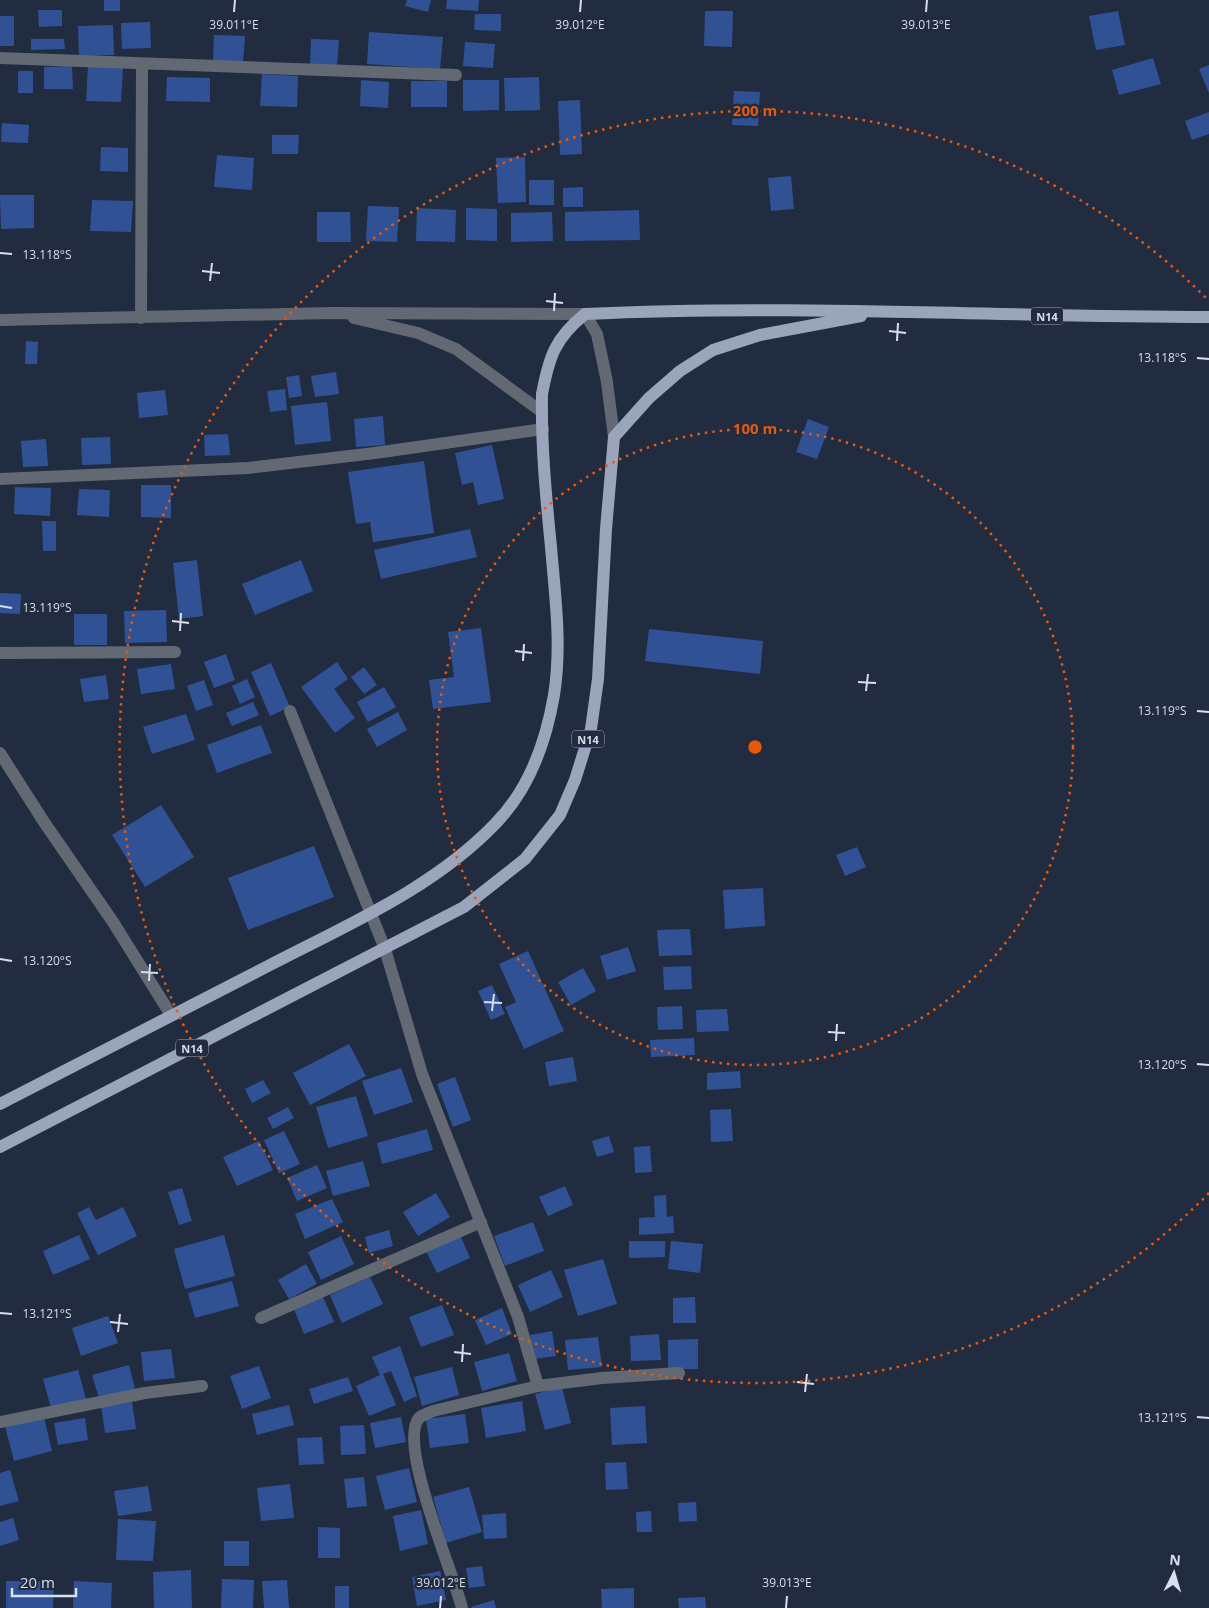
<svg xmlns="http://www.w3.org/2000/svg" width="1209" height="1608" font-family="'Open Sans',sans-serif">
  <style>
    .building { fill: #305295 }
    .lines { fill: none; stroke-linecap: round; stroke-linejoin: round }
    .minor { stroke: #636973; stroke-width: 12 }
    .primary { stroke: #9aa5bb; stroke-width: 12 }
    .ticks { fill: none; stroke: #d8dfec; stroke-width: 2 }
    .ring { fill: none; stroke: #e8590c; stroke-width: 2.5; stroke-dasharray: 2.5 5 }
    .labels { text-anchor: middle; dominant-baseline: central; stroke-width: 5; stroke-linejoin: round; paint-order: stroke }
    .shield { fill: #212c40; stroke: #a1a9b8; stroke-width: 1 }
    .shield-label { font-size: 11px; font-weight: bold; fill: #d8dfec }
    .ticks-label { font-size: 12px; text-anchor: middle; fill: #d8dfec; stroke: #212c40; stroke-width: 5; stroke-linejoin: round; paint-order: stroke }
    .centre { fill: #e8590c; stroke: #212c40; stroke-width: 2.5 }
    .ring-label { font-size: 15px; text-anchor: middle; font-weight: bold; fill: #e8590c; stroke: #212c40; stroke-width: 5; stroke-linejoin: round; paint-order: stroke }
  </style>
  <rect width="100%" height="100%" fill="#212c40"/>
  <!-- building -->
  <g class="building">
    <rect x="104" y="0" width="16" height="11"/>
    <polygon points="407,0 431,0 428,12 405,6"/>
    <polygon points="447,0 479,0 478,11 446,9"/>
    <polygon points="38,10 62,10 62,26 39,27"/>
    <polygon points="705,11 733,11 732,47 704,46"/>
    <polygon points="1118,11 1125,45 1096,50 1089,16"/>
    <polygon points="475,14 501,14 501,31 474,30"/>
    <rect x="0" y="16" width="14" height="30"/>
    <polygon points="150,22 151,48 122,49 121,23"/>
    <polygon points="113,25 114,55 79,56 78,26"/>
    <polygon points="369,32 443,37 440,69 367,64"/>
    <polygon points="214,35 245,36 243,62 213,61"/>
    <polygon points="31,39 64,39 65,49 31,50"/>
    <polygon points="311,39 339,40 337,67 310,65"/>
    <polygon points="465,42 495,44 493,68 463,66"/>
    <polygon points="1153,58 1161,84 1119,95 1112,70"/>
    <polygon points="1209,65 1209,93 1199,69"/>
    <polygon points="72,66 73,89 44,89 44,67"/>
    <polygon points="88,66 123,67 121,102 86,101"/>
    <rect x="18" y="71" width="15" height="22"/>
    <polygon points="262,74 298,76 297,107 260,106"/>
    <polygon points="167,77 210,78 210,102 166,101"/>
    <polygon points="539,77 540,110 505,111 504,78"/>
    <polygon points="361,80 389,82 388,108 360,106"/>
    <polygon points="463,80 499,80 499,110 463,111"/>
    <rect x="411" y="81" width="36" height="26"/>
    <polygon points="734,91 760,92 758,126 732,125"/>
    <polygon points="580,100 582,154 560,155 558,101"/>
    <polygon points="1209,112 1209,134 1192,140 1185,121"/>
    <polygon points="2,123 29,125 28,143 1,142"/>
    <polygon points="272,135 299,135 298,154 272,154"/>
    <polygon points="101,147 128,148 128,172 100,171"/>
    <polygon points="217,155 254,158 252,190 214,187"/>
    <polygon points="525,157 526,202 498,203 496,158"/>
    <polygon points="791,176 794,209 771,211 768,178"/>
    <rect x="529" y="180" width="25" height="25"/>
    <polygon points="583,187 583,207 563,207 563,188"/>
    <polygon points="0,195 34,195 34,228 1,229"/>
    <polygon points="92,200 133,201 131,232 90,231"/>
    <polygon points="368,206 399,207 397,242 366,241"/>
    <polygon points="417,208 456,210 455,242 416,241"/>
    <polygon points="466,208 497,209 497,241 466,240"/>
    <polygon points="639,210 640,240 565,241 565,212"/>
    <polygon points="317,212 350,212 351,242 317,242"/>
    <polygon points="552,212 553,241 511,242 511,213"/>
    <polygon points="26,341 38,342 37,364 25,364"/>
    <polygon points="336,372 339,394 315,397 311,376"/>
    <polygon points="299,375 302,396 289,398 286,377"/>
    <polygon points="285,389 287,410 270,412 267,391"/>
    <polygon points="165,390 168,415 139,418 137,393"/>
    <polygon points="327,402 331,441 295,445 291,406"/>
    <polygon points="383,416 385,445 356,447 354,419"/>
    <polygon points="808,419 829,427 817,459 796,452"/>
    <polygon points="228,434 230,455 205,456 204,435"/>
    <polygon points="110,437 111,464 82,465 81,438"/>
    <polygon points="46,439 48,466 23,467 21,441"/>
    <polygon points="492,445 504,499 478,505 473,482 462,485 455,453"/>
    <polygon points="424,461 434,533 373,542 370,522 356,524 348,472"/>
    <polygon points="141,485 171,485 171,518 141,517"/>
    <polygon points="15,487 51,488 50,516 14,514"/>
    <polygon points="79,489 110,490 109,517 77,515"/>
    <polygon points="42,521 56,521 56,551 43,551"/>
    <polygon points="470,529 477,557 381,579 374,550"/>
    <polygon points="197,560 203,616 179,619 173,563"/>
    <polygon points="301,560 313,591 255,615 242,584"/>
    <polygon points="0,593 21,594 20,614 0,613"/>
    <polygon points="166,610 167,642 125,643 124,611"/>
    <rect x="74" y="614" width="33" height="31"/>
    <polygon points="481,628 491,702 433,709 429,680 454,677 448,632"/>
    <polygon points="649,629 763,641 760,674 645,661"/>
    <polygon points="226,654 235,680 214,688 204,662"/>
    <polygon points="337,662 348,679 334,689 355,718 335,733 301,687"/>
    <polygon points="271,663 290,707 270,716 251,672"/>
    <polygon points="171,664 175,689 141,694 137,669"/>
    <polygon points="364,667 377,685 364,694 351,677"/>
    <polygon points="106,675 109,699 84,702 80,679"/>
    <polygon points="247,679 255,697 240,704 232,686"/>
    <polygon points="204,680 213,705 196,711 187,686"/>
    <polygon points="384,687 396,707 368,722 357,702"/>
    <polygon points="253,702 259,715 232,726 226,713"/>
    <polygon points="398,712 407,730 377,747 367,729"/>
    <polygon points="186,714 195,740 152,754 143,727"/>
    <polygon points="261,725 272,753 217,773 207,745"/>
    <polygon points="161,805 194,857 145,887 112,835"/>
    <polygon points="314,846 334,897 248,930 228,878"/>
    <polygon points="857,847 866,867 845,876 836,855"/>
    <polygon points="763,888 765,926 725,929 723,890"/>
    <polygon points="690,929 692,955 659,956 657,930"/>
    <polygon points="628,947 636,971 607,980 600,956"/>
    <polygon points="528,951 564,1031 524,1049 505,1007 516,1002 499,964"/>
    <polygon points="691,966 692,989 664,990 663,967"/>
    <polygon points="583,968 596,991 571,1005 558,982"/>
    <polygon points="492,985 505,1014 491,1020 478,991"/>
    <polygon points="682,1006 683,1029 658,1030 657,1007"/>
    <polygon points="727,1009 729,1031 697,1032 696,1010"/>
    <polygon points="694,1038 695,1055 651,1057 650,1040"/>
    <polygon points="349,1044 366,1076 310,1105 293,1073"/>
    <polygon points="573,1057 577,1081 549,1086 545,1062"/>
    <polygon points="401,1068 413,1102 374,1115 362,1081"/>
    <polygon points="740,1071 741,1088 707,1090 707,1073"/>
    <polygon points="455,1077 471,1120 453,1127 437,1084"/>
    <polygon points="263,1080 271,1093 252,1103 245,1089"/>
    <polygon points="356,1096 368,1136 328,1148 316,1107"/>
    <polygon points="288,1107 294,1118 273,1129 267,1118"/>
    <polygon points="731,1109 733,1141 711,1142 710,1110"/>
    <polygon points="427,1129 433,1150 382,1164 377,1143"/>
    <polygon points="284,1131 300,1164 279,1173 264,1140"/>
    <polygon points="609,1136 614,1152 597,1157 592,1141"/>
    <polygon points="259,1141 273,1170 237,1186 223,1157"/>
    <polygon points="650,1146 652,1172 635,1173 634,1147"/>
    <polygon points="363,1161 370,1186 333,1196 326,1171"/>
    <polygon points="317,1165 327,1188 297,1201 287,1178"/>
    <polygon points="565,1186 573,1205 548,1216 539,1197"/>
    <polygon points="182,1188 192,1221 179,1225 168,1192"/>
    <polygon points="436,1193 450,1217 418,1236 403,1212"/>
    <polygon points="666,1195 667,1217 673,1216 674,1233 639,1235 639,1218 655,1217 654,1196"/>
    <polygon points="332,1199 343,1222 305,1239 295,1214"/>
    <polygon points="89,1207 96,1220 123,1207 137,1236 98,1255 77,1213"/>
    <polygon points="533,1222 544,1251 505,1266 494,1236"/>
    <polygon points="389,1230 393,1246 369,1253 365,1237"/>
    <polygon points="79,1235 90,1259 53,1275 43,1251"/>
    <polygon points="224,1235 235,1276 185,1289 174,1249"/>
    <polygon points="460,1235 470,1258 437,1273 426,1251"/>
    <polygon points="341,1236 354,1264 321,1280 308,1252"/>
    <polygon points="629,1241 665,1241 665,1257 629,1258"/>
    <polygon points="671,1241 703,1244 700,1273 668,1269"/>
    <polygon points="603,1259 617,1304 578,1316 564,1270"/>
    <polygon points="306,1264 317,1284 289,1299 278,1280"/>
    <polygon points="551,1270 563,1297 530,1312 518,1285"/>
    <polygon points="370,1277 383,1304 342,1323 330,1295"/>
    <polygon points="232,1281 239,1306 195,1318 188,1293"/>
    <polygon points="323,1297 334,1322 304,1334 294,1309"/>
    <polygon points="695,1297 696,1323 673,1323 673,1298"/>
    <polygon points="442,1305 454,1335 421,1347 409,1317"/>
    <polygon points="502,1308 512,1334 486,1345 475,1320"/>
    <polygon points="108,1316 118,1343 81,1356 72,1328"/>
    <polygon points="552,1331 556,1356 534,1359 530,1335"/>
    <polygon points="659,1334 661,1360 631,1361 630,1336"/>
    <polygon points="598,1337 602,1367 568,1370 565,1340"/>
    <polygon points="698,1339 698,1369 668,1369 668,1340"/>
    <polygon points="400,1346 417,1396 404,1402 391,1371 383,1374 396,1405 369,1416 356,1386 380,1375 372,1357"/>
    <polygon points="171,1349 175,1378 144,1381 141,1352"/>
    <polygon points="509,1353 517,1381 482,1391 474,1362"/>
    <polygon points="129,1365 135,1389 99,1398 92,1375"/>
    <polygon points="259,1366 271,1398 242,1409 230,1376"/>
    <polygon points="452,1367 459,1395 422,1406 414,1377"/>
    <polygon points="78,1370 86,1399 51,1408 43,1379"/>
    <polygon points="348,1377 353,1391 314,1404 309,1389"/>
    <polygon points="562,1387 571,1423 545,1430 535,1394"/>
    <polygon points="522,1401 526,1431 486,1438 481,1408"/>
    <polygon points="132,1402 136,1429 105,1433 101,1406"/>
    <polygon points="289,1405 294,1425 257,1435 252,1414"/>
    <polygon points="645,1406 647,1443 612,1445 610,1408"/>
    <polygon points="465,1414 469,1443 430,1448 426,1419"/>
    <polygon points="44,1417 52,1451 14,1461 5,1426"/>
    <polygon points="401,1417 406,1442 375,1448 370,1423"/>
    <polygon points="85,1418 88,1440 58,1445 54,1423"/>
    <polygon points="364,1425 366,1454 341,1455 340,1426"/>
    <polygon points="322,1437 324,1464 299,1465 297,1438"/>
    <polygon points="626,1462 628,1489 606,1490 605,1463"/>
    <polygon points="409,1468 417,1502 385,1510 376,1476"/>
    <polygon points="10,1470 19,1501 0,1506 0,1473"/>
    <polygon points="364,1477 367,1506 347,1508 344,1479"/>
    <polygon points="290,1484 294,1518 261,1521 257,1488"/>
    <polygon points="148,1486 152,1511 118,1516 114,1491"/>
    <polygon points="469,1487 482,1532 446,1543 433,1497"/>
    <polygon points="696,1502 697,1521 679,1522 678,1503"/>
    <polygon points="421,1510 428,1544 400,1551 393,1516"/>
    <polygon points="651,1511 652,1532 637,1532 636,1512"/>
    <polygon points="506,1513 507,1538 484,1539 482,1515"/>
    <polygon points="13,1518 19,1540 0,1546 0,1522"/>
    <polygon points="118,1519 156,1521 153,1561 116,1560"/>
    <polygon points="318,1527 340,1528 340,1558 318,1558"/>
    <rect x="224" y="1541" width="25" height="25"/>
    <polygon points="482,1566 485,1586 469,1588 466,1568"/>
    <polygon points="191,1570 192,1608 154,1608 153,1572"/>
    <polygon points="440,1571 446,1600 417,1606 412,1577"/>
    <polygon points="222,1579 254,1580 253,1608 221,1608"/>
    <polygon points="287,1580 289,1608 264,1608 262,1581"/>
    <polygon points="6,1581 54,1581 53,1608 6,1608"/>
    <polygon points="74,1581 112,1583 111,1608 73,1608"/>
    <rect x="335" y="1586" width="14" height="22"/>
    <polygon points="634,1588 634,1608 602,1608 601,1589"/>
    <polygon points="705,1597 706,1608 679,1608 678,1598"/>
    <polygon points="494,1600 496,1608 472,1608 471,1607"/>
  </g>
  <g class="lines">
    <!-- minor -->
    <g class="minor">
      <polyline points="0,58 456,75"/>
      <polyline points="141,318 142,64"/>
      <polyline points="354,318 418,333 456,349 542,412"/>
      <polyline points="0,320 332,313 585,314 597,334 607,382 614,437"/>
      <polyline points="0,479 248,468 375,453 543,429"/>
      <polyline points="0,653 175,652"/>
      <polyline points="290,711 385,949 422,1074 518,1317 538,1386"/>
      <polyline points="0,753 44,822 113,922 171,1015"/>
      <polyline points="261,1318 481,1222"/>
      <polyline points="0,1422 145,1393 202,1386"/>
      <path d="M462,1608C454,1574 397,1444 419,1418C422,1415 429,1413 433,1411L538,1386L602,1378L679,1373"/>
    </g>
    <!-- primary -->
    <g class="primary">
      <path d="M0,1104C89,1058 179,1012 268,966C347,925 434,888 496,823C530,788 546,742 554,695C562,645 555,596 551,547C546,497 541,445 542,394C549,357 555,338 585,314C793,304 1001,317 1209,317"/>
      <polyline points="0,1147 464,907 525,859 560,815 575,780 591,729 598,679 606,529 614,437 649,398 680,371 713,350 760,335 861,316"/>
    </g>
  </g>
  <!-- ticks -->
  <path class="ticks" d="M234,12L235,0M580,12L581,0M926,12L927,0M0,253L12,254M202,271L220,273M210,281L212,263M546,301L563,303M554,311L555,293M889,331L906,333M897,341L898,323M1197,358L1209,359M0,606L12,608M172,621L189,623M180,631L181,613M515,651L532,653M523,661L524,644M858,682L876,683M866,691L868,674M1197,711L1209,712M0,959L12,961M141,972L158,973M149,981L150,964M484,1002L502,1003M492,1011L494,994M828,1032L845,1033M836,1041L837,1024M1197,1064L1209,1065M0,1313L12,1314M110,1322L128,1324M118,1332L120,1314M454,1352L471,1354M462,1362L463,1344M797,1382L814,1384M805,1392L807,1374M1197,1417L1209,1418M440,1608L441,1596M786,1608L787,1596"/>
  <!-- distance rings -->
  <g class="ring">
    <circle cx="755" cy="747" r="318"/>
    <path d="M1209 1193A636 636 0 1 1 1209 301"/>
  </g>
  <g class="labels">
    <!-- shield labels -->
    <g class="shield">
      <rect x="1031" y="307.5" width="32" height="17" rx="4"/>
      <rect x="572" y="730.5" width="32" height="17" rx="4"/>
      <rect x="176" y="1039.5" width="32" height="17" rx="4"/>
    </g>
    <g class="shield-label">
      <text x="1047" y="316">N14</text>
      <text x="588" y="739">N14</text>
      <text x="192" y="1048">N14</text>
    </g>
  </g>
  <g class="ticks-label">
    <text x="234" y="29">39.011°E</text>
    <text x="580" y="29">39.012°E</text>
    <text x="926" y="29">39.013°E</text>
    <text x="47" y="259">13.118°S</text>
    <text x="1162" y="362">13.118°S</text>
    <text x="47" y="612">13.119°S</text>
    <text x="1162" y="715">13.119°S</text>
    <text x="47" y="965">13.120°S</text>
    <text x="1162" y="1069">13.120°S</text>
    <text x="47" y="1318">13.121°S</text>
    <text x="1162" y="1422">13.121°S</text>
    <text x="441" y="1587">39.012°E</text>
    <text x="787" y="1587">39.013°E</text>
  </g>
  <circle cx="755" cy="747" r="8" class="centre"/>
  <g class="ring-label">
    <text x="755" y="116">200 m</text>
    <text x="755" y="434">100 m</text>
  </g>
  <!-- north arrow -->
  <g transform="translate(1174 1573) rotate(5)" stroke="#212c40" stroke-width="4" paint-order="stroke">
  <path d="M0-4L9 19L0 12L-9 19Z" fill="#d8dfec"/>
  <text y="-8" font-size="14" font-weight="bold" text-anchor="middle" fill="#d8dfec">N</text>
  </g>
  <!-- scale -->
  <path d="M12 1588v8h64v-8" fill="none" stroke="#d8dfec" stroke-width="2.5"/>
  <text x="20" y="1588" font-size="15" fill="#d8dfec" stroke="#212c40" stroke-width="4" paint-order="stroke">20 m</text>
</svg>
